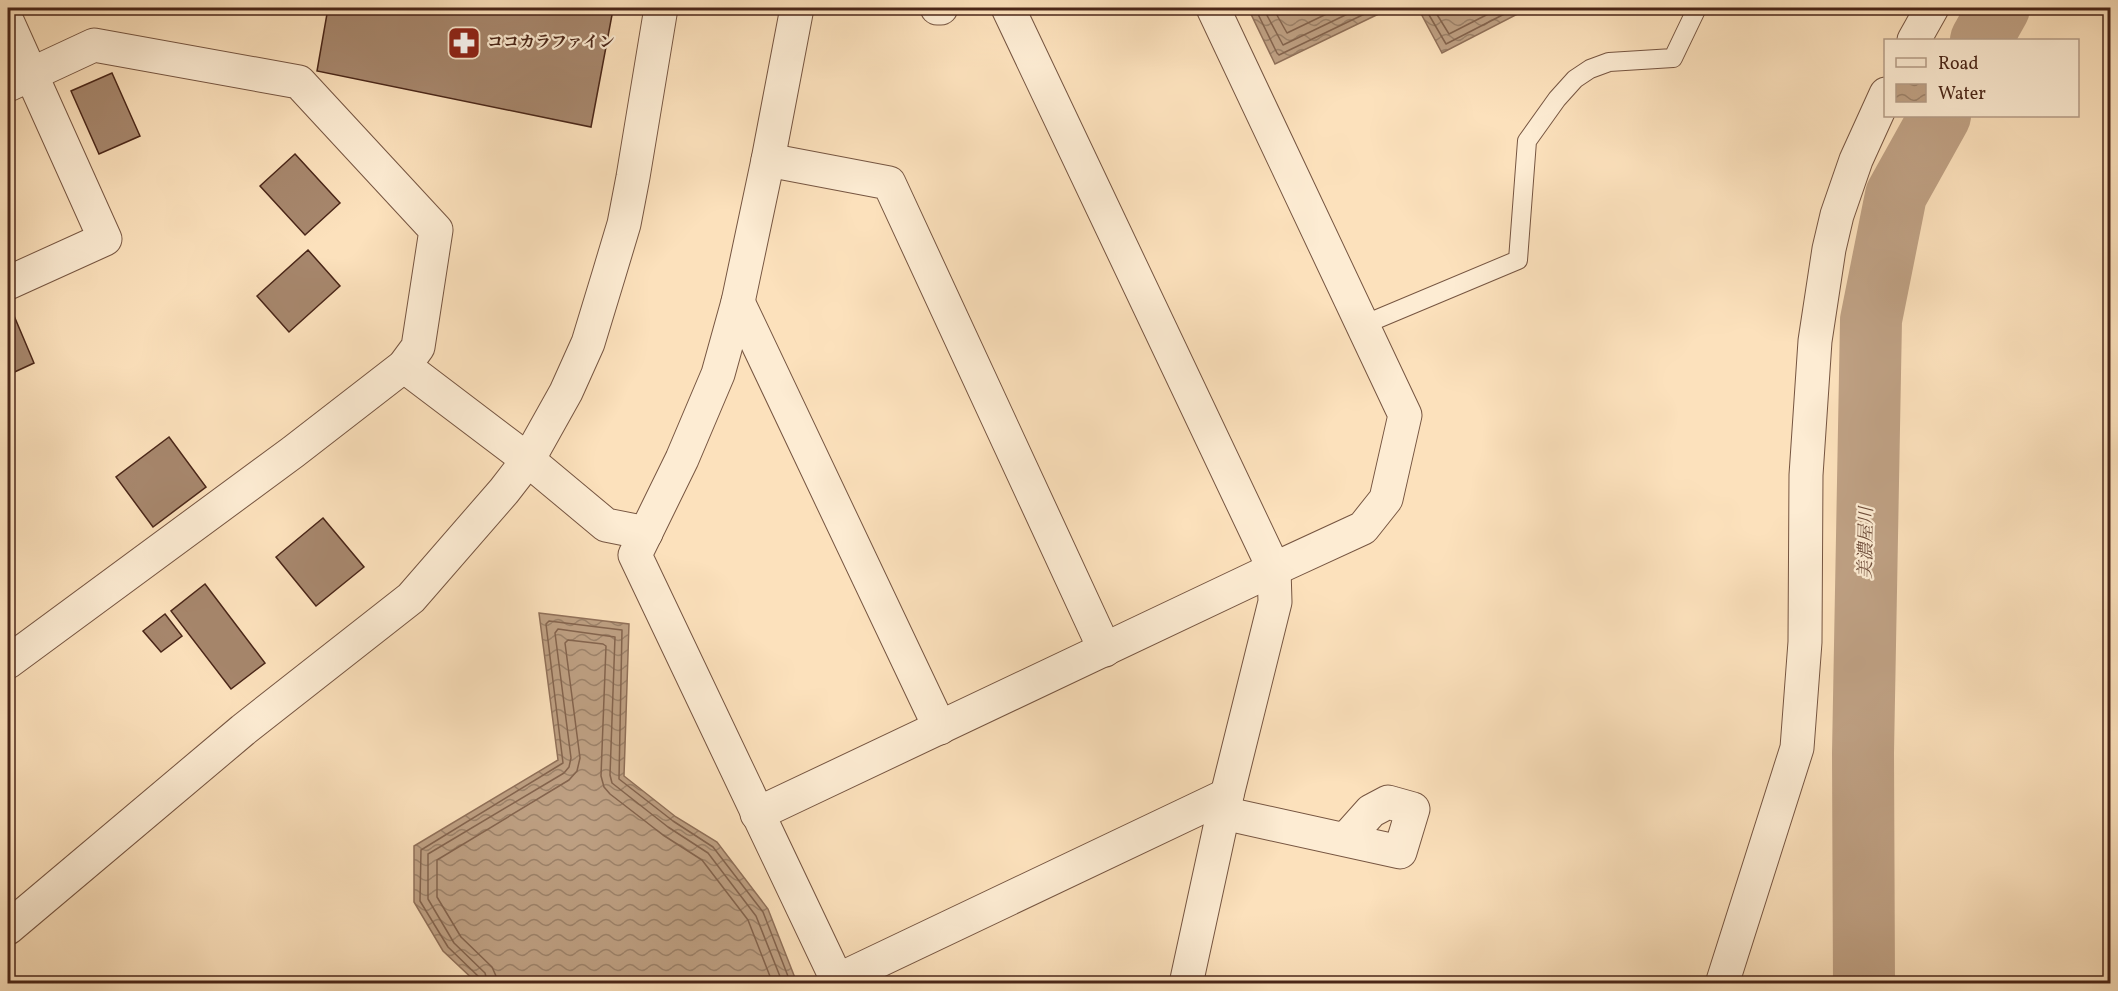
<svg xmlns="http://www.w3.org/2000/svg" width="2118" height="991" font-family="Vollkorn,'Noto Serif JP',serif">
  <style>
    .water { fill: url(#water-waves); stroke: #907059; stroke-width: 1.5 }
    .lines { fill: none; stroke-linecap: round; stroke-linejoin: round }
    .shore { stroke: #84644e; stroke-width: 1.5 }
    .river { stroke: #bfa184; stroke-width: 62 }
    .building { fill: #a7876d; stroke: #4a2618; stroke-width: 1.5 }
    .service-casing { stroke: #765541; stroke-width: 20 }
    .minor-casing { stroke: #765541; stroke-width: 35 }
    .tertiary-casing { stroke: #765541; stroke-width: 35 }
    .service { stroke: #fdecd3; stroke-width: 18 }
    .minor { stroke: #fdecd3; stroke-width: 33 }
    .tertiary { stroke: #fdecd3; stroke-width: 33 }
    .labels { text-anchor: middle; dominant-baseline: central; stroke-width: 4.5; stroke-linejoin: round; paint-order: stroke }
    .poi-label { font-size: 16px; font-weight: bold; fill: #4a2618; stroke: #fdecd3; text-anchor: start }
    .water-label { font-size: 18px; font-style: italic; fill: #6d4b38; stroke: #fdecd3 }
  </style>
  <defs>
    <pattern id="water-waves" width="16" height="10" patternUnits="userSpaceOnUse" patternTransform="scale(1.5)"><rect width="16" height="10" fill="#bfa184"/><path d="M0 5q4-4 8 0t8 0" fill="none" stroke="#9d836b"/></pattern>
  </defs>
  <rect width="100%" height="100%" fill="#fce1bc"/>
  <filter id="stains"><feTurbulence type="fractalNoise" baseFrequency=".00333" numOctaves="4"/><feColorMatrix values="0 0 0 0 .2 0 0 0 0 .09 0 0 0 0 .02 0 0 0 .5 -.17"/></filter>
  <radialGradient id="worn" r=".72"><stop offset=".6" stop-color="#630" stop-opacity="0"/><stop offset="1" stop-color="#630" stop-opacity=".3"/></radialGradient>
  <!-- water -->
  <g class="water">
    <polygon points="1248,8 1391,8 1275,64"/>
    <polygon points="1418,8 1529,8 1442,53"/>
    <polygon points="539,613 629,624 624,776 676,817 717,842 768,909 797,983 477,983 443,951 414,902 414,846 558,760"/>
  </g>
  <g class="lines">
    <!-- shore -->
    <g class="shore">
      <polyline points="1255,8 1277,53 1279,55 1377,8"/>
      <polyline points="1263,8 1283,45 1360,8"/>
      <polyline points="1273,8 1287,33 1339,8"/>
      <polyline points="1425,8 1446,44 1516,8"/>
      <polyline points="1433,8 1449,34 1500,8"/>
      <polyline points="480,984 479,977 448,947 420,901 421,850 563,763 546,624 549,621 622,630 619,779 673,821 713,847 763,912 791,984"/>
      <polyline points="488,984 485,973 454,943 428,899 428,854 564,773 569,767 571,758 555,633 558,629 615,637 610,775 612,783 668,827 708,853 756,916 783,984"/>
      <polyline points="497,984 496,976 492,967 461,937 437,897 437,860 569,780 577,771 580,758 565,643 568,640 603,644 606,646 601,776 604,787 610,794 663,835 702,860 748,920 773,984"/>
    </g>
    <!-- river -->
    <g class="river">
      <polyline points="1981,40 1999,8"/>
      <polyline points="1864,984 1863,753 1871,320 1896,195 1940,116"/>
    </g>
  </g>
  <!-- building -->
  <g class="building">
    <polygon points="328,8 607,8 612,15 591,127 317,71"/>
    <polygon points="112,73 140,136 99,154 71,91"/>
    <polygon points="295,154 340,203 305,235 260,186"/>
    <polygon points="308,250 340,286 289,332 257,296"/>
    <polygon points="12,311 34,363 8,375 8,313"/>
    <polygon points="169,437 206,487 153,527 116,477"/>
    <polygon points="323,518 364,567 316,606 276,557"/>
    <polygon points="205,584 265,663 231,689 171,611"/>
    <polygon points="165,614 182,636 161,652 143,631"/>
  </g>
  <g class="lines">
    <!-- service casing -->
    <g class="service-casing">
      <polyline id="service" points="1363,325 1518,260 1527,141 1557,99 1575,79 1590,69 1609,62 1673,58 1697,8"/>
    </g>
    <!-- minor casing -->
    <g class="minor-casing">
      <g id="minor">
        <polyline points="797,8 768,160 738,302 718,374 682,459 635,555 839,984"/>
        <polyline points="937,8 941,8"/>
        <polyline points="1008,8 1274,569 1275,602 1227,795 1186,984"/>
        <polyline points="8,23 105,239 8,283"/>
        <polyline points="1914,40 1932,8"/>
        <polyline points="8,85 94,45 299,82 436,230 418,347 404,366 293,452 8,662"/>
        <polyline points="768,160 889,183 1105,650"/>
        <polyline points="738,302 940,728"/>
        <polyline points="404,366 528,460 606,525 646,533"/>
        <polyline points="1223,813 1400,852 1413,809 1388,802 1371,811 1346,839"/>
        <polyline points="757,814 1274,569 1363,528 1386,499 1405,415 1213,8"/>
        <polyline points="838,980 1227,795"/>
        <polyline points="1722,984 1797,748 1805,642 1806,475 1815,341 1829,249 1837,215 1856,160 1886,94"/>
      </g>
    </g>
    <!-- tertiary casing -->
    <g class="tertiary-casing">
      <polyline id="tertiary" points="8,928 243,730 411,598 504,491 528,460 566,392 588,343 609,274 624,224 633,177 661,8"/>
    </g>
    <!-- service -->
    <use href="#service" class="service"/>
    <!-- minor -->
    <use href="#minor" class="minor"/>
    <!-- tertiary -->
    <use href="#tertiary" class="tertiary"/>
  </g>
  <!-- icons -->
  <defs>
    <g id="pharmacy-square" transform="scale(1.725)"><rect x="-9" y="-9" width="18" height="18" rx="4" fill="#8f2418" stroke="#fdecd3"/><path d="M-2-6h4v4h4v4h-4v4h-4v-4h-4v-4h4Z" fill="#fff"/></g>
  </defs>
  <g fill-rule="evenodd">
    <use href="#pharmacy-square" x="464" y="43"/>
  </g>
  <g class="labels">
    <!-- poi labels -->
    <g class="poi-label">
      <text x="487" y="43">ココカラファイン</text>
    </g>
    <!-- water labels -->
    <g class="water-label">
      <text transform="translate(1867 543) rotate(-89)">美濃屋川</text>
    </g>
  </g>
  <!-- margin -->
  <rect width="2118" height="991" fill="none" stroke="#fce1bc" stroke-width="30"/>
  <rect x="9" y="9" width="2100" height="973" fill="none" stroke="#4a2618" stroke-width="3"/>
  <rect x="15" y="15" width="2088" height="961" fill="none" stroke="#4a2618" stroke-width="1.5"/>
  <!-- legend -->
  <rect x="1884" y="39" width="195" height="78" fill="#fdecd3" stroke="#b59d88" stroke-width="1.5"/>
  <rect x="1896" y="58" width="30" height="9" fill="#fdecd3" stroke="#b59d88" stroke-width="1.5"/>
  <text x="1938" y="69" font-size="18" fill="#4a2618">Road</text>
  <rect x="1896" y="84" width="30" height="18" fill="url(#water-waves)" stroke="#b59d88" stroke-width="1.5"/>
  <text x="1938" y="99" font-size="18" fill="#4a2618">Water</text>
  <rect width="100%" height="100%" filter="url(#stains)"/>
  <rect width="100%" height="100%" fill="url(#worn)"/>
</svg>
